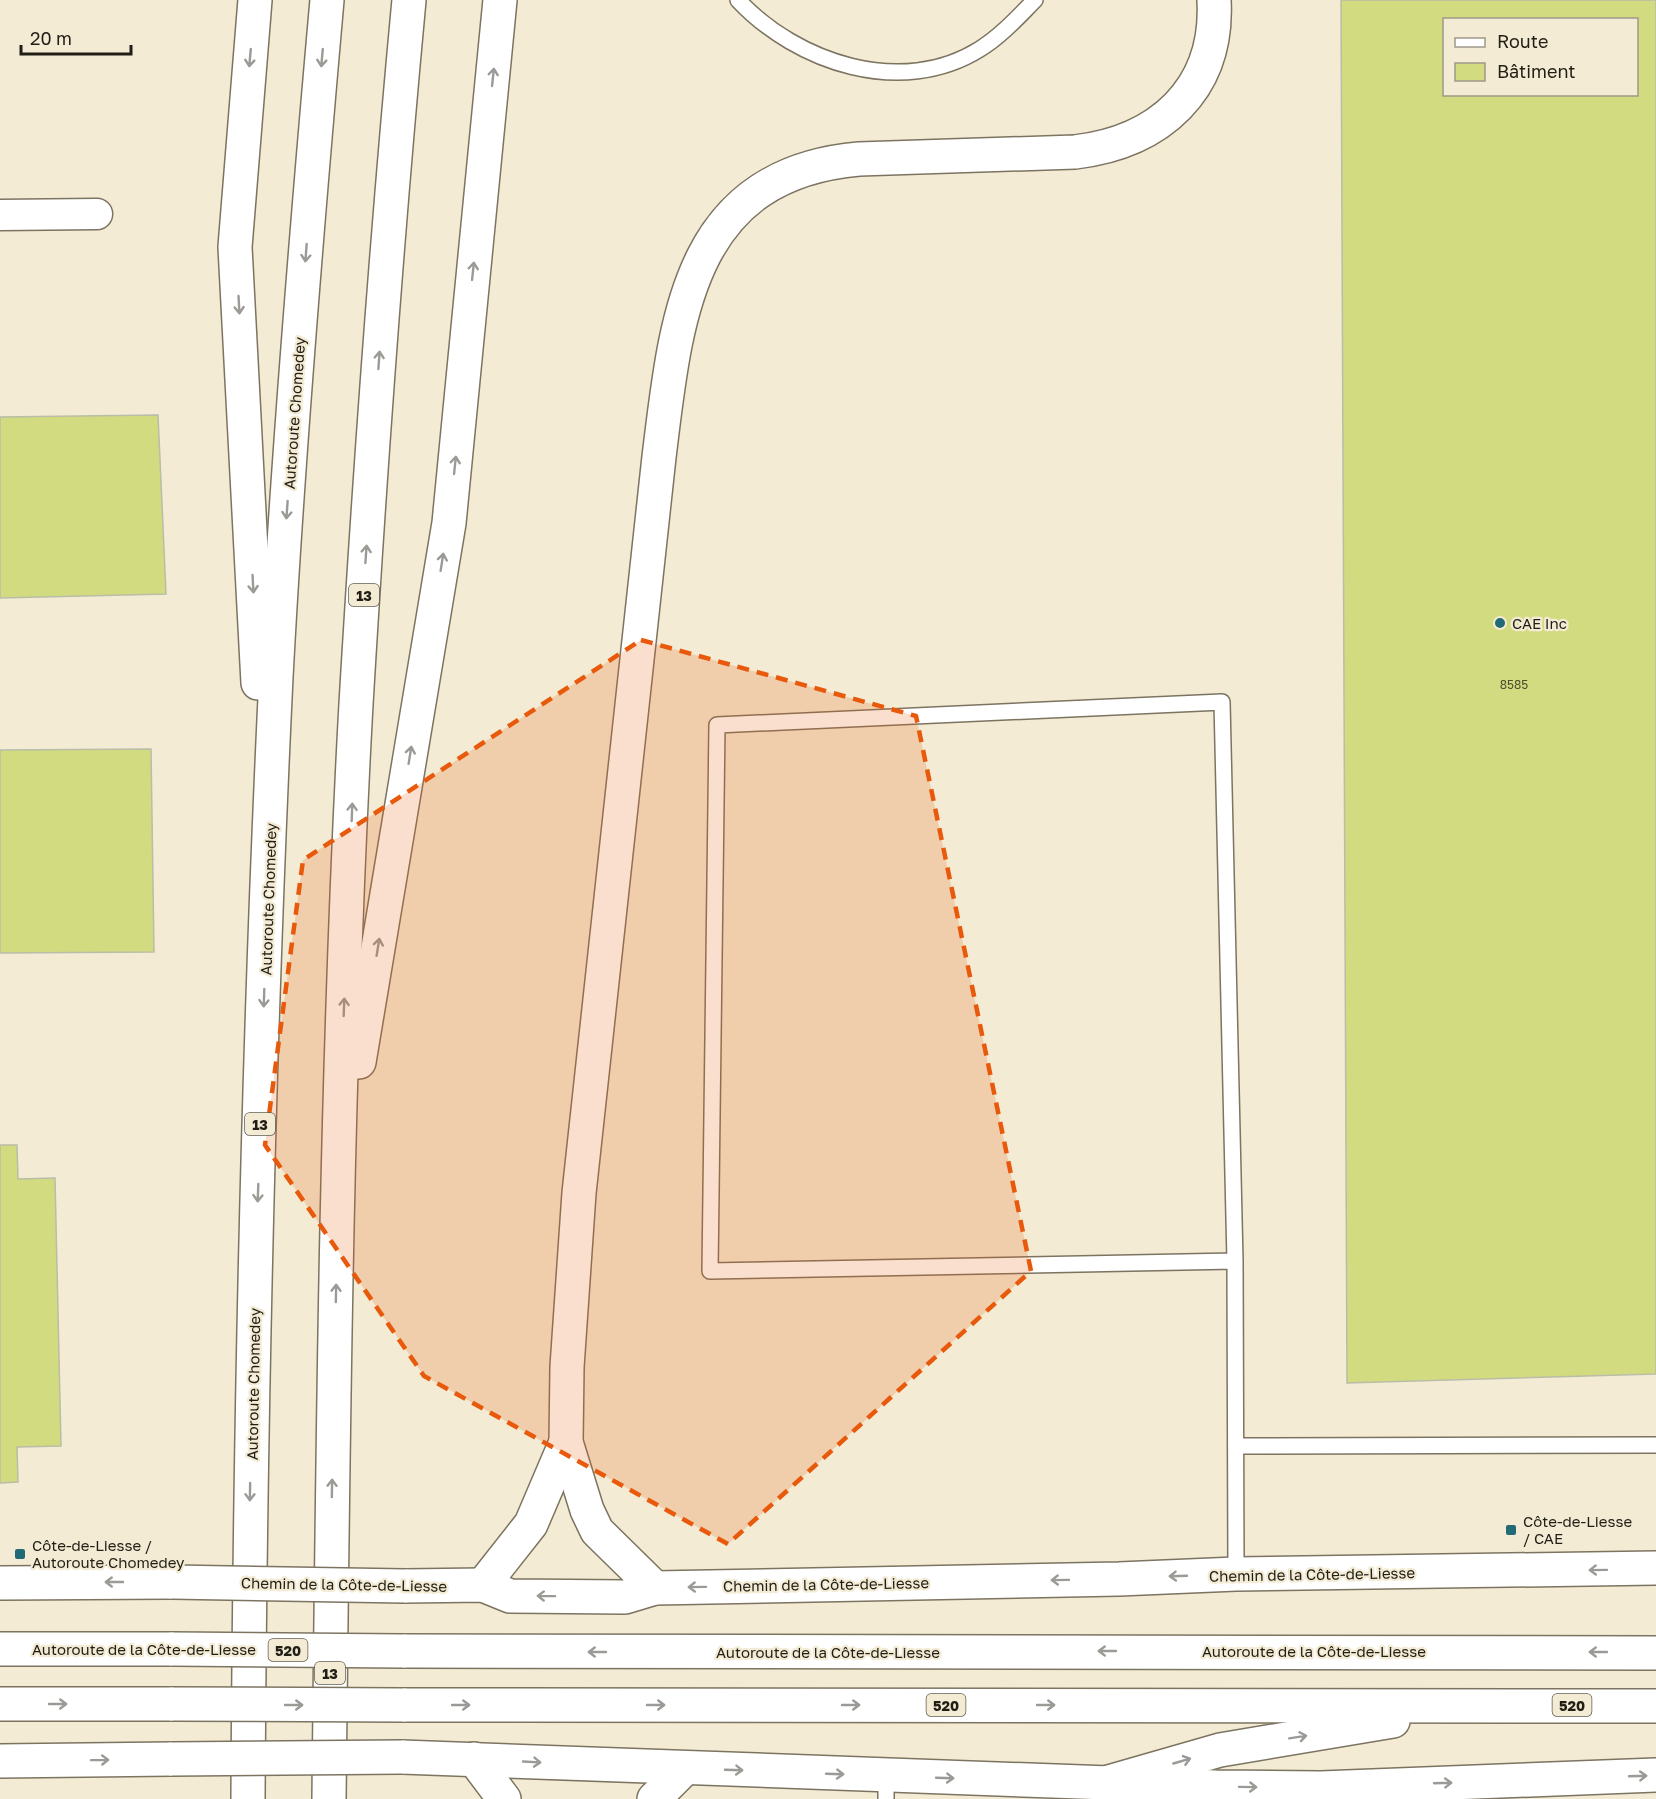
<svg xmlns="http://www.w3.org/2000/svg" width="1656" height="1799" font-family="'Golos Text',sans-serif">
  <style>
    .building { fill: #d3db80; stroke: #babda7; stroke-width: 1.5; fill-rule: evenodd }
    .lines { fill: none; stroke-linecap: round; stroke-linejoin: round }
    .service-casing { stroke: #7c7461; stroke-width: 18 }
    .minor-casing { stroke: #7c7461; stroke-width: 33 }
    .secondary-casing { stroke: #7c7461; stroke-width: 36 }
    .motorway-casing { stroke: #7c7461; stroke-width: 36 }
    .service { stroke: #fff; stroke-width: 15 }
    .minor { stroke: #fff; stroke-width: 30 }
    .secondary { stroke: #fff; stroke-width: 33 }
    .motorway { stroke: #fff; stroke-width: 33 }
    .secondary-bridge-casing { stroke: #7c7461; stroke-width: 36; stroke-linecap: butt }
    .motorway-bridge-casing { stroke: #7c7461; stroke-width: 36; stroke-linecap: butt }
    .secondary-bridge { stroke: #fff; stroke-width: 33 }
    .motorway-bridge { stroke: #fff; stroke-width: 33 }
    .oneway { stroke: #9b9a96 }
    .marked { fill: #e8590c; fill-opacity: 0.2; stroke: #e8590c; stroke-width: 4.5; stroke-dasharray: 12 8; stroke-linejoin: round }
    .poi-dot { fill: #226b76; stroke: #f3ebd4; stroke-width: 2 }
    .labels { text-anchor: middle; dominant-baseline: central; stroke-width: 4.5; stroke-linejoin: round; paint-order: stroke }
    .number-label { font-size: 12px; fill: #4e4d30 }
    .shield { fill: #f3ebd4; stroke: #605c4f; stroke-width: 1.5 }
    .shield-label { font-size: 14px; font-weight: bold; fill: #211e16 }
    .street-label { font-size: 15px; fill: #211e16; stroke: #f3ebd4 }
    .poi-label { font-size: 15px; fill: #211e16; stroke: #f3ebd4; text-anchor: start }
  </style>
  <rect width="100%" height="100%" fill="#f3ebd4"/>
  <!-- building -->
  <g class="building">
    <path d="M1341,0H1656V1374L1347,1383ZM1444,20H1636V94H1444Z"/>
    <polygon points="158,415 166,594 0,598 0,417"/>
    <polygon points="151,749 154,952 0,953 0,750"/>
    <polygon points="0,1145 17,1145 18,1179 55,1178 61,1446 17,1447 18,1482 0,1483"/>
  </g>
  <g class="lines">
    <!-- service casing -->
    <g class="service-casing">
      <g id="service">
        <path d="M738,0C797,63 902,98 980,49C1001,36 1018,17 1035,0"/>
        <polyline points="1235,1261 710,1271 717,725 1222,702 1235,1261 1236,1574"/>
        <polyline points="1236,1446 1656,1445"/>
        <polyline points="886,1799 886,1776"/>
      </g>
    </g>
    <!-- minor casing -->
    <g class="minor-casing">
      <polyline id="minor" points="0,215 97,214"/>
    </g>
    <!-- secondary casing -->
    <g class="secondary-casing">
      <g id="secondary">
        <polyline points="0,1583 172,1582"/>
        <polyline points="405,1586 483,1585 510,1596 625,1597 655,1588 1119,1579 1236,1574 1656,1568"/>
        <polyline points="402,1757 1216,1787 1321,1788 1656,1775"/>
        <polyline points="0,1761 172,1759"/>
      </g>
    </g>
    <!-- motorway casing -->
    <g class="motorway-casing">
      <g id="motorway">
        <polyline points="255,0 235,247 258,683"/>
        <polyline points="359,1062 449,523 500,0"/>
        <polyline points="483,1585 531,1524 566,1442"/>
        <path d="M655,1588L597,1531L587,1510L566,1442L567,1367L579,1193L659,457C676,319 687,174 859,159L1075,152C1159,142 1219,90 1214,0"/>
        <polyline points="0,1649 173,1649"/>
        <polyline points="403,1651 1656,1653"/>
        <polyline points="0,1704 173,1704"/>
        <polyline points="403,1705 1656,1706"/>
        <polyline points="474,1759 504,1799"/>
        <polyline points="1105,1783 1220,1750 1393,1721"/>
        <path d="M248,1799C250,1425 258,1051 276,677C288,451 307,225 327,0"/>
        <path d="M329,1799C333,1434 336,1069 356,704C370,469 387,234 409,0"/>
        <polyline points="654,1799 685,1768"/>
      </g>
    </g>
    <!-- service -->
    <use href="#service" class="service"/>
    <!-- minor -->
    <use href="#minor" class="minor"/>
    <!-- secondary -->
    <use href="#secondary" class="secondary"/>
    <!-- motorway -->
    <use href="#motorway" class="motorway"/>
    <!-- secondary-bridge casing -->
    <g class="secondary-bridge-casing">
      <g id="secondary-bridge">
        <polyline points="172,1582 405,1586"/>
        <polyline points="172,1759 402,1757"/>
      </g>
    </g>
    <!-- motorway-bridge casing -->
    <g class="motorway-bridge-casing">
      <g id="motorway-bridge">
        <polyline points="173,1649 403,1651"/>
        <polyline points="173,1704 403,1705"/>
      </g>
    </g>
    <!-- secondary-bridge -->
    <use href="#secondary-bridge" class="secondary-bridge"/>
    <!-- motorway-bridge -->
    <use href="#motorway-bridge" class="motorway-bridge"/>
  </g>
  <!-- one-way arrows -->
  <defs><path id="oneway-shaft" d="M-6 0H5M1.5-3L5.5 0L1.5 3" fill="none" stroke-width="1.6" stroke-linecap="round" stroke-linejoin="round" transform="scale(1.5)"/></defs>
  <g class="oneway">
    <use href="#oneway-shaft" transform="translate(250 58) rotate(95)"/>
    <use href="#oneway-shaft" transform="translate(322 58) rotate(95)"/>
    <use href="#oneway-shaft" transform="translate(493 77) rotate(-84)"/>
    <use href="#oneway-shaft" transform="translate(306 253) rotate(94)"/>
    <use href="#oneway-shaft" transform="translate(473 271) rotate(-84)"/>
    <use href="#oneway-shaft" transform="translate(239 305) rotate(87)"/>
    <use href="#oneway-shaft" transform="translate(379 360) rotate(-86)"/>
    <use href="#oneway-shaft" transform="translate(455 465) rotate(-84)"/>
    <use href="#oneway-shaft" transform="translate(287 510) rotate(94)"/>
    <use href="#oneway-shaft" transform="translate(366 554) rotate(-86)"/>
    <use href="#oneway-shaft" transform="translate(442 562) rotate(-81)"/>
    <use href="#oneway-shaft" transform="translate(253 584) rotate(87)"/>
    <use href="#oneway-shaft" transform="translate(410 755) rotate(-81)"/>
    <use href="#oneway-shaft" transform="translate(352 812) rotate(-88)"/>
    <use href="#oneway-shaft" transform="translate(378 947) rotate(-81)"/>
    <use href="#oneway-shaft" transform="translate(264 998) rotate(92)"/>
    <use href="#oneway-shaft" transform="translate(344 1007) rotate(-88)"/>
    <use href="#oneway-shaft" transform="translate(258 1193) rotate(92)"/>
    <use href="#oneway-shaft" transform="translate(336 1293) rotate(-89)"/>
    <use href="#oneway-shaft" transform="translate(332 1488) rotate(-89)"/>
    <use href="#oneway-shaft" transform="translate(250 1492) rotate(91)"/>
    <use href="#oneway-shaft" transform="translate(1598 1570) rotate(179)"/>
    <use href="#oneway-shaft" transform="translate(1178 1576) rotate(178)"/>
    <use href="#oneway-shaft" transform="translate(1060 1580) rotate(179)"/>
    <use href="#oneway-shaft" transform="translate(114 1582) rotate(180)"/>
    <use href="#oneway-shaft" transform="translate(697 1587) rotate(179)"/>
    <use href="#oneway-shaft" transform="translate(546 1596) rotate(-179)"/>
    <use href="#oneway-shaft" transform="translate(1107 1651) rotate(180)"/>
    <use href="#oneway-shaft" transform="translate(597 1652) rotate(-180)"/>
    <use href="#oneway-shaft" transform="translate(1598 1652) rotate(-180)"/>
    <use href="#oneway-shaft" transform="translate(58 1704)"/>
    <use href="#oneway-shaft" transform="translate(294 1705)"/>
    <use href="#oneway-shaft" transform="translate(461 1705)"/>
    <use href="#oneway-shaft" transform="translate(656 1705)"/>
    <use href="#oneway-shaft" transform="translate(851 1705)"/>
    <use href="#oneway-shaft" transform="translate(1046 1705)"/>
    <use href="#oneway-shaft" transform="translate(1298 1737) rotate(-9)"/>
    <use href="#oneway-shaft" transform="translate(100 1760) rotate(-1)"/>
    <use href="#oneway-shaft" transform="translate(1182 1761) rotate(-16)"/>
    <use href="#oneway-shaft" transform="translate(532 1762) rotate(3)"/>
    <use href="#oneway-shaft" transform="translate(734 1770) rotate(2)"/>
    <use href="#oneway-shaft" transform="translate(835 1774) rotate(2)"/>
    <use href="#oneway-shaft" transform="translate(1638 1776) rotate(-2)"/>
    <use href="#oneway-shaft" transform="translate(945 1778) rotate(2)"/>
    <use href="#oneway-shaft" transform="translate(1443 1783) rotate(-2)"/>
    <use href="#oneway-shaft" transform="translate(1248 1787) rotate(1)"/>
  </g>
  <!-- marked area -->
  <path class="marked" d="M641,640L916,716L1031,1271L728,1544L424,1376L265,1145L303,860Z"/>
  <!-- markers -->
  <g class="poi-dot">
    <circle cx="1500" cy="623" r="6"/>
    <rect x="1505" y="1524" width="12" height="12" rx="3"/>
    <rect x="14" y="1548" width="12" height="12" rx="3"/>
  </g>
  <g class="labels">
    <!-- number labels -->
    <g class="number-label">
      <text x="1514" y="684">8585</text>
    </g>
    <!-- shield labels -->
    <g class="shield">
      <rect x="349" y="584" width="30" height="22" rx="4.5"/>
      <rect x="245" y="1113" width="30" height="22" rx="4.5"/>
      <rect x="268.5" y="1639" width="39" height="22" rx="4.5"/>
      <rect x="315" y="1662" width="30" height="22" rx="4.5"/>
      <rect x="926.5" y="1694" width="39" height="22" rx="4.5"/>
      <rect x="1552.5" y="1694" width="39" height="22" rx="4.5"/>
    </g>
    <g class="shield-label">
      <text x="364" y="595">13</text>
      <text x="260" y="1124">13</text>
      <text x="288" y="1650">520</text>
      <text x="330" y="1673">13</text>
      <text x="946" y="1705">520</text>
      <text x="1572" y="1705">520</text>
    </g>
    <!-- street labels -->
    <g class="street-label">
      <text transform="translate(294 413) rotate(-86)">Autoroute Chomedey</text>
      <text transform="translate(268 899) rotate(-88)">Autoroute Chomedey</text>
      <text transform="translate(253 1384) rotate(-89)">Autoroute Chomedey</text>
      <text transform="translate(1312 1574) rotate(-1)">Chemin de la Côte-de-Liesse</text>
      <text transform="translate(344 1584) rotate(1)">Chemin de la Côte-de-Liesse</text>
      <text transform="translate(826 1584) rotate(-1)">Chemin de la Côte-de-Liesse</text>
      <text x="144" y="1649">Autoroute de la Côte-de-Liesse</text>
      <text x="1314" y="1651">Autoroute de la Côte-de-Liesse</text>
      <text x="828" y="1652">Autoroute de la Côte-de-Liesse</text>
    </g>
    <!-- poi labels -->
    <g class="poi-label">
      <text x="1512" y="623">CAE Inc</text>
      <text x="1523" y="1521">Côte-de-Liesse<tspan x="1523" dy="17">/ CAE</tspan></text>
      <text x="32" y="1545">Côte-de-Liesse /<tspan x="32" dy="17">Autoroute Chomedey</tspan></text>
    </g>
  </g>
  <!-- legend -->
  <rect x="1443" y="18" width="195" height="78" fill="#f3ebd4" stroke="#9f9988" stroke-width="1.5"/>
  <rect x="1455" y="38" width="30" height="9" fill="#ffffff" stroke="#9f9988" stroke-width="1.5"/>
  <text x="1497" y="48" font-size="18" fill="#211e16">Route</text>
  <rect x="1455" y="63" width="30" height="18" fill="#d3db80" stroke="#9f9988" stroke-width="1.5"/>
  <text x="1497" y="78" font-size="18" fill="#211e16">Bâtiment</text>
  <!-- scale -->
  <path d="M21 45v9h110v-9" fill="none" stroke="#211e16" stroke-width="3"/>
  <text x="30" y="45" font-size="18" fill="#211e16" stroke="#f3ebd4" stroke-width="4.5" paint-order="stroke">20 m</text>
</svg>
